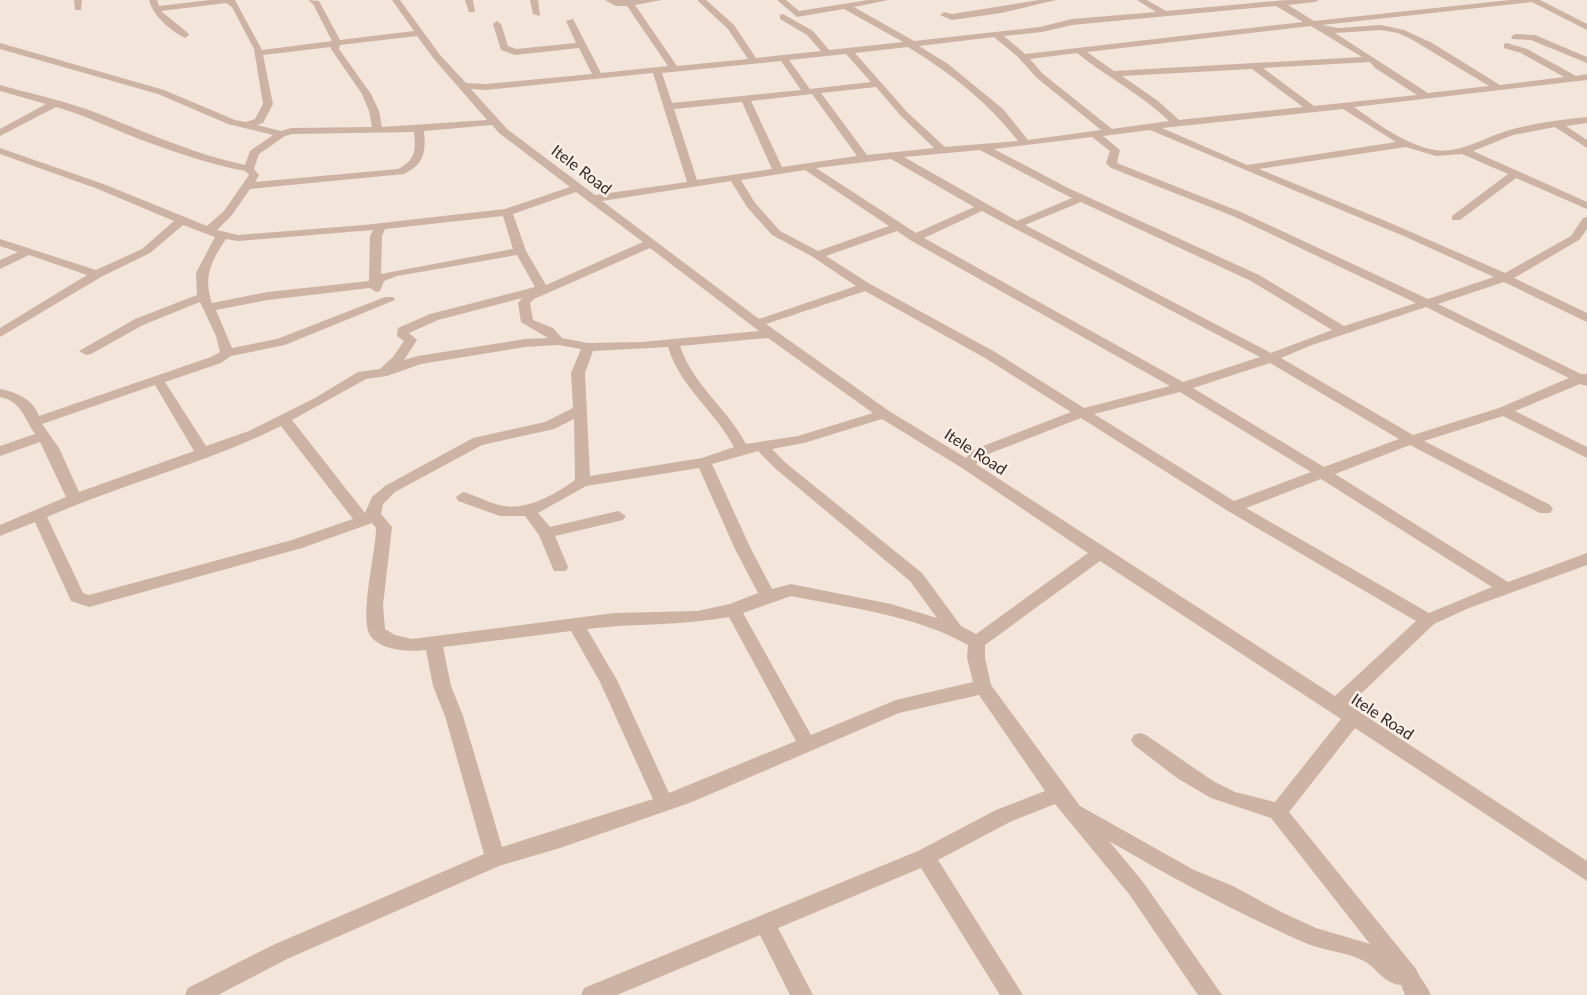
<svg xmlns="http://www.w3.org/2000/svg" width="1587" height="995" font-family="Lato,sans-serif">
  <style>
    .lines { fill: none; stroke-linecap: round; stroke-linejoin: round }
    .minor { fill: #ccb3a4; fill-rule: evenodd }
    .labels { text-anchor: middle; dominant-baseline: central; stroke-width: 5; stroke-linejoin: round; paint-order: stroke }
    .street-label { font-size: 16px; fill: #372a26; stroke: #faefe6 }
  </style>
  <rect width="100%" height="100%" fill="#f3e5d9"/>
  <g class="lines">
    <!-- minor -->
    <g class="minor">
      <polygon points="74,0 82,0 81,10 75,10"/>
      <path d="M149,0H157L159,6L210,0H235L262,50L332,41L313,4L308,0L319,1L340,40L414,31L392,0H400L440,55L466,83L486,84L592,74L579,48L515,55L501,50L493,24L497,21L501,24L508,46L516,49L576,43L566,21L573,19L601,73L668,66L627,6H616L605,0H662L635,5L677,66L748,59L728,29L697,0H706L734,25L756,58L821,51L807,35L780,19V15L783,14L813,31L829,50L903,42L844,9L797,17L777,0H786L799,11L868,0H888L854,7L914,41L1040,27L1072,19L1156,12L1137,0H1147L1166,11L1287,0H1319L1315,2L1288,5L1314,21L1510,0H1540L1587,24V30L1532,2L1322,25L1338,28L1381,25L1404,30L1432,43L1500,85L1564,77L1521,53L1504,48V44L1507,43L1527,49L1576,76L1587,74V80L1354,107C1378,124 1406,145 1435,150C1460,154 1483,138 1506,131C1533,123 1560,120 1587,117V123L1566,126L1587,140V148L1555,127L1513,135L1473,151L1587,202V209L1516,178L1460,220H1452V216L1508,174L1462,154L1436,156L1406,147L1259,169L1388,222L1505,273L1571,236L1583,218L1587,217V229L1579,240L1514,278L1587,313V322L1504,282L1438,304L1581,374H1587V386L1580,384L1515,411L1587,447V458L1503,416L1424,441L1550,505L1553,509L1550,513H1540L1410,445L1335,474L1508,582L1587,553V565L1469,608L1434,624L1349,705L1587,861V881L1355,728L1289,812L1416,969C1420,979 1427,985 1431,995H1405L1401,985C1383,983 1378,969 1364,961C1345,951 1322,951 1303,942C1236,912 1172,878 1109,841L1143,882L1222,995H1198L1129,894L1055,804L1010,822L938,860L1023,995H1000L921,868L778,928L813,995H790L760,935L617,995H581L584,988L918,851L996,810L1045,791L979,695L899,713L692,802L560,848L499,866L287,959L218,995H185L188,988L273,945L484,854L445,716L433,686L426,650C410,652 380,651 370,635C359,617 376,552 376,528L372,523L302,548L89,607L71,601L35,522L0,536V525L66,497L40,442L0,456V446L35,434C24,418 21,401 0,397V389C16,392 33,399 39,416L211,357L220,352L216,336L200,302L143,325L91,354L86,355L79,351L135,319L197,295L196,273L215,237L183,225L150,253L101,277L0,337V328L87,275L29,255L0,269V260L18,252L0,246V239L96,270L142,249L174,221L98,189L0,154V148L106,185L207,226L224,211L249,175L245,171C209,164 174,152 139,139C111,128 84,115 56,107L0,136V129L46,104L0,91V85C29,93 60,100 89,110C141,130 190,153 245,165L250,151L273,135L228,124L158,94L0,49V43L164,90L235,120L246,122L255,119L263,104L254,49L232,7L226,3L161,11L188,33L189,35L185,38C170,30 153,16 149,0ZM1276,6L1303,22L1025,54L1004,36L1042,32L1072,25ZM1311,26L1362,57L1114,71L1087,52ZM1381,30L1398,33L1411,39L1489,86L1428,93L1335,33ZM417,36L434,59L487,120L382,127L379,111L371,94L339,49L340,45ZM994,37L1017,56L1037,78L1101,130L1028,140L1003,109L948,64L919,46ZM331,47V49L362,94L369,111L372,127L291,128L281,131L257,125L263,123L273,104L263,55ZM908,47C950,73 987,101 1018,141L945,147L907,112L855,53ZM1077,53C1107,77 1141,94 1169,121L1112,129L1043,74L1030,59ZM846,54L871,82L810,89L789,60ZM781,61L801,90L672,103L662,73ZM1370,62L1375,68L1417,95L1314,106L1263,68ZM1252,69L1303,107L1179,120L1158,101L1122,76ZM653,73L687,182L595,195L507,129L471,89L486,90ZM876,87L901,116L934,148L867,155L821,93ZM812,94L857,156L782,167L751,101ZM742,102L772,169L697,180L674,109ZM1343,109L1396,142L1247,165L1162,128ZM492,125L499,133L570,187L505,209L364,225L238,235L217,230L232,215L250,189L404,174C424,164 426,153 424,131ZM1150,130L1406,237L1494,277L1428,299L1241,212L1119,164L1117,162L1120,150L1103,136ZM414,132C416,151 415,160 398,169L255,182L259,175L254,169L259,154L285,136L292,134ZM1092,137L1110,151L1106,163L1111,168L1233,216L1416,303L1344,326L1259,275L1068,188L994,149ZM980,150L1060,192L1072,198L1017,221L904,157ZM891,159L974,207L916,233L816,168ZM805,170L889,226L818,251L780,231L755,203L741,180ZM731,181L747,207L772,235L813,257L856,286L759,319L602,201ZM576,192L643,242L546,285L526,251L513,214ZM1081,202L1251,281L1332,330L1271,353L1025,225ZM982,211L1012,227L1260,357L1183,382L924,238ZM503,216L513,249L381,274L382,236L385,229ZM373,230L370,236L369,281L268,292L212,303C203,278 211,261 226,239L238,241ZM897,231L910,240L1170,386L1084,408L995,352L870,284L826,256ZM650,248L759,331L642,342L588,343L562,338L553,328L533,320L530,303L534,299ZM517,255L535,287L430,314L398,328L397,336L404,341L393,357L380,369L358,372L315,398L249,431L206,446L165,382L221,363L231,356L285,345L395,300L393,297H385L277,339L232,348L216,310L268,300L370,288L376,292L380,291L384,281L397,276ZM865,291L985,358L1071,412L973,450L966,458L889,411L766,324ZM522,298L518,303L521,322L548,338L525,339L418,356L404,360L417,340L409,333L438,320ZM1426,307L1569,378L1499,408L1413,435L1281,358L1312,345ZM768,338L873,413L798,436L746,444C727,408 693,385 680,346ZM558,345L581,349L571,373L573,408L545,422L473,438L385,486L372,497L365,513L292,420L366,379L387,376L421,364L525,347ZM668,347C680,387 715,411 734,447L702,458L590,476L585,373L593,351ZM1270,363L1399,439L1324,467L1193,388ZM155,385L194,451L79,492L59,448L42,424ZM1180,392L1311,472L1234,501L1094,414ZM1081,418L1228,511L1416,621L1335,696L976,464L983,456ZM574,419L575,480C554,495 525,512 499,505C487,502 475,495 463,492L456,497L458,501L500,516H525L539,535L554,571H566L568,567L555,536L623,520L626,516L618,511L550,527L538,513L586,486L699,468L734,547L758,593L730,604L697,611L614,613L412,639L395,635L385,629L383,605L392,527L381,514L383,504L395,492L482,445L554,429ZM882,419L962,468L1088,553L976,634L961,626L922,573L787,464L772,449L804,443ZM281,426L353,519L292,540L89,595L83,593L47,517C125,483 207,463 281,426ZM758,451L777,470L910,581L937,618L891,604L791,584L772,589L750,547L712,464ZM1321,479L1492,587L1429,613L1246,508ZM1100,561L1341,719L1275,802L1235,792L1213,781L1146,735L1140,733L1134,735L1131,740L1134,745L1177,778L1211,798L1271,818L1370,944L1316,928L1281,912L1233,886L1194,870L1080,806L991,685L985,658V645ZM791,596C850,608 915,615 968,645L967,658L973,682L896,700L811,735L743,613ZM729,617L796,741L669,793L617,680L587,629C634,623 682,626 729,617ZM571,631L600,682L653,799L502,847L463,716L451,686L443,647Z"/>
      <polygon points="465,0 473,0 475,12 469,12"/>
      <polygon points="530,0 538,0 540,16 533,14"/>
      <polygon points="1039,0 1056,0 1001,13 952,20 940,15 944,12 952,14"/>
      <polygon points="1515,34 1535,35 1587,57 1587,63 1531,40 1512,39 1511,37"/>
    </g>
  </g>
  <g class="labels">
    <!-- street labels -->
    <g class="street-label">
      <text transform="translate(582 169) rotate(37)">Itele Road</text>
      <text transform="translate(976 451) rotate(33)">Itele Road</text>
      <text transform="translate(1383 716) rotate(33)">Itele Road</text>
    </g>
  </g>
</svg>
